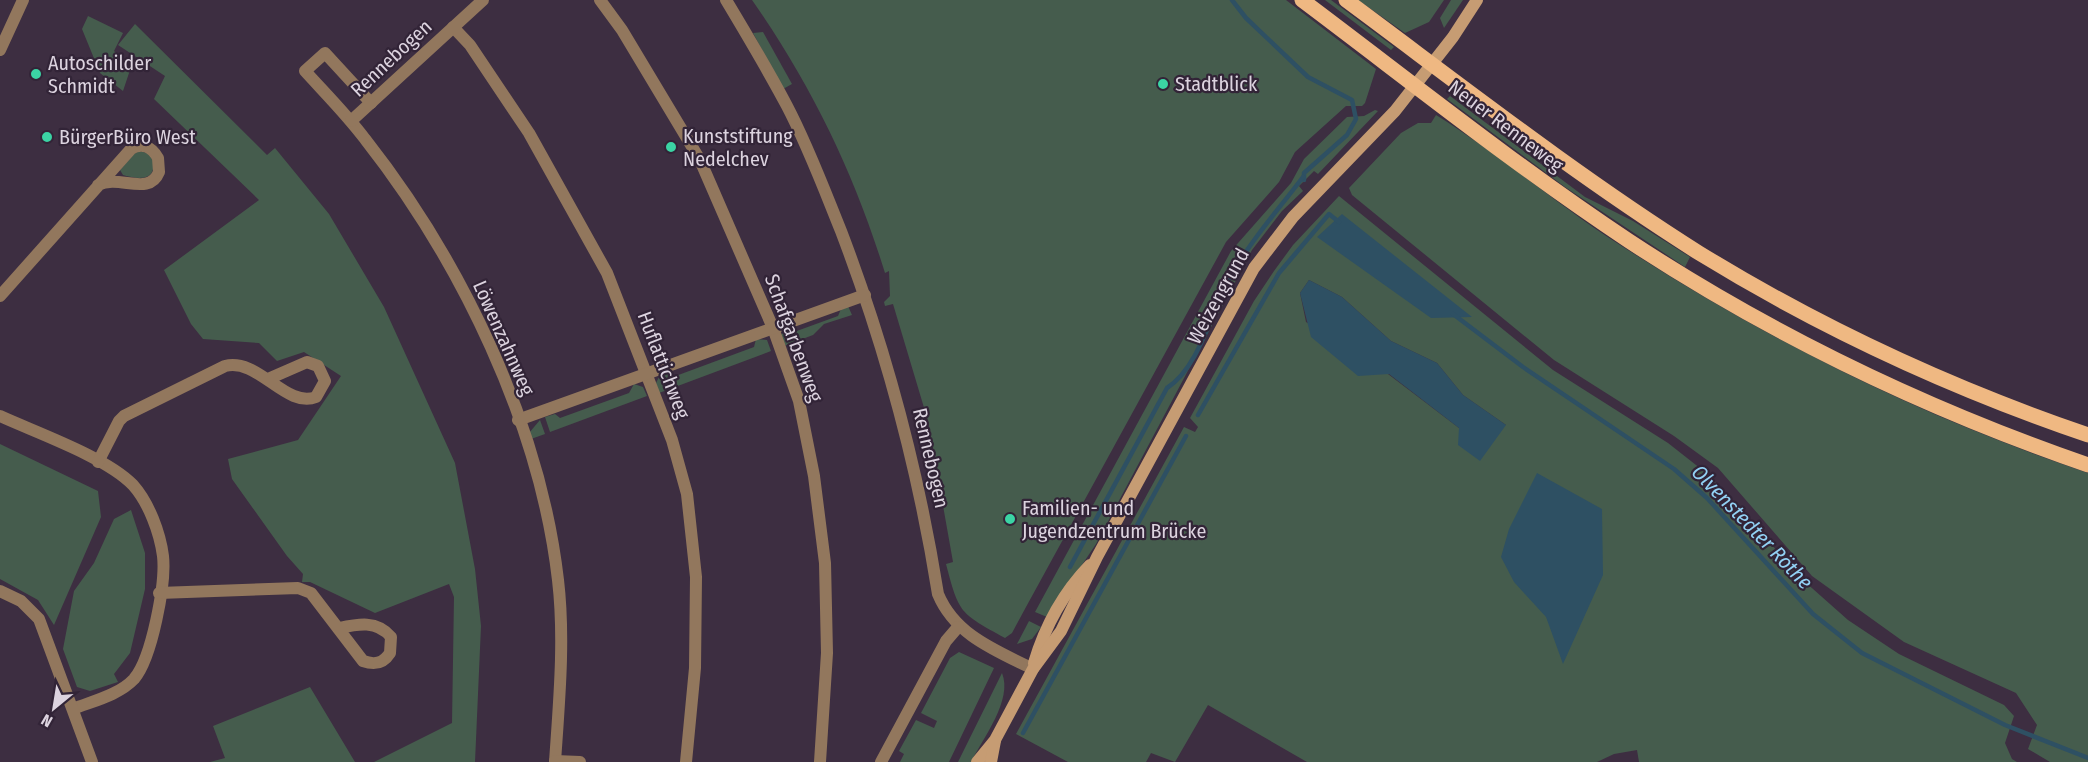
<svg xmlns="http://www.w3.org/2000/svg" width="2088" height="762" font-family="'Fira Sans Condensed',sans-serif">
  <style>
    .green { fill: #455c4d; fill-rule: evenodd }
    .water { fill: #2e5063 }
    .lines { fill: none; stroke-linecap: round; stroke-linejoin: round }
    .stream { stroke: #2e5063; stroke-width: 4.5 }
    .minor { stroke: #92775d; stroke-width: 12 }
    .secondary { stroke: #c69c73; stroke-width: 12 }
    .primary { stroke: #efb882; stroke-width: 15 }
    .poi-dot { fill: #3bd4a4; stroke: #322437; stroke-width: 2 }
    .labels { text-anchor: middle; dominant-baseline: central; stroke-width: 4.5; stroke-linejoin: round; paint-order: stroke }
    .street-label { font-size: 20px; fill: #dcd3df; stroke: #322437 }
    .poi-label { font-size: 20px; fill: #dcd3df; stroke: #322437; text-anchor: start }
    .water-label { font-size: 21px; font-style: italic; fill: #92d1f4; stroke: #322437 }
  </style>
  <rect width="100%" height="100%" fill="#3d2e41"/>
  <!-- green -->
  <g class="green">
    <path d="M752,0H1286L1376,69L1365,103L1362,106H1346L1295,152L1279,182L1226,242L1026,607L1012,633L1005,638C960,613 959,614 946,564L953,562L928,421L893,304L885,306L884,302L890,296L889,271L885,273C854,173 812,86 752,0Z"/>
    <polygon points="1325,0 1331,0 1394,47 1391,50"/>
    <polygon points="1358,0 1444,0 1429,22 1405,33"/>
    <polygon points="1451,0 1463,0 1444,28 1440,18"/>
    <polygon points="88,16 123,33 114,51 131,67 123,91 100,73 82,29"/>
    <polygon points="135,24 267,155 275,148 329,214 384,307 455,463 475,569 481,626 475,762 374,762 452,723 454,597 449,584 375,613 310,582 302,582 303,574 287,556 232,479 228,459 298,440 341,376 304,352 277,361 259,343 203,339 191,324 164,270 259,200 154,99 165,76 118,45"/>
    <polygon points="763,32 792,84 783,89 753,33"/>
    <polygon points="1450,96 1585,197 1633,221 1690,257 1685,267 1565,187 1447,99"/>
    <polygon points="1375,110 1378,111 1318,174 1314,171 1299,186 1303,191 1282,211 1252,250 1096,544 1047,617 1035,612 1231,251 1291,183 1304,159 1347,117 1364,116"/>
    <path d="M1436,115C1499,154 1555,203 1617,243C1765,339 1921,417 2088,473V762H2050L2028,749L2037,725L2016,693L1904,642L1812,576L1718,468L1674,436L1554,360L1352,195L1349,188L1401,133L1418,123H1431Z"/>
    <path d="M139,151L147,153L153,158C157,181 140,180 123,175L120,170L134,154Z"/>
    <path d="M1339,196L1553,370L1668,443L1710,476L1804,581L1848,620L1899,654L2004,705L2014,716L2005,743L2012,759L2017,762H1639L1637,750L1614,754L1597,762H1307L1208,705L1175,762L1151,753L1146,762H1068L1016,734L1184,427L1195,432L1198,427L1190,418L1254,301L1274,271L1293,245ZM1309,280L1342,297L1391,341L1437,363L1463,395L1506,425L1459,428L1388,374L1306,322L1300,293Z"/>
    <polygon points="848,306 852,315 824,324 813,335 784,346 781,335 788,328 794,332 838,316 841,309"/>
    <polygon points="756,339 767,340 771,351 659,393 656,383 660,375 666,373 673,377 754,347"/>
    <polygon points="634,384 643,387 647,396 550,432 545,417 555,414 560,418 629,393"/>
    <polygon points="540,420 545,434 531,439 529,433"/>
    <polygon points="0,444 98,491 101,517 54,625 38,600 0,579"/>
    <polygon points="131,510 145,553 145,589 130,653 114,674 118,682 90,691 77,687 63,649 74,591 94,563 114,519"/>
    <polygon points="1029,621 1041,627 1032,639 1017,644"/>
    <polygon points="959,652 994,668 949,762 900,762 904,754 899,751 916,720 934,728 937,721 921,713 950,658"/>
    <path d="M1002,673C1013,700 983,738 971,762H958Z"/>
    <polygon points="310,687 355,762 210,762 225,758 213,726"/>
  </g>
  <!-- water -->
  <g class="water">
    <polygon points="1342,214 1472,317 1431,318 1317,237"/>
    <polygon points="1309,280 1342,297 1391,341 1437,363 1463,395 1506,425 1480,461 1458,445 1459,428 1389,374 1358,376 1311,337 1300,293"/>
    <polygon points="1537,473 1602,509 1603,575 1563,664 1546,617 1514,582 1501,557 1509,529"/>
  </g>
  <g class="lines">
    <!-- stream -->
    <g class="stream">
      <polyline points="1232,0 1246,18 1308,77 1352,100 1356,119 1347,135 1304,173 1304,180"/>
      <polyline points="1453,314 1523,367 1674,469 1707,498 1813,614 1862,653 2005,725 2088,758"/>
      <polyline points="1198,415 1279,273 1329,214 1339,222"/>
      <path d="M1070,567L1167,388C1201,366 1212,307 1232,274C1252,239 1279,209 1303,177"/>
      <polyline points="1023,733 1186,436"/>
    </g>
    <!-- minor -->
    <g class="minor">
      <polyline points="600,0 622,30 700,160 773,328 799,401 814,476 825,563 827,653 820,762"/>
      <path d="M726,0C747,35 768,70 787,106C808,146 824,189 841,231C886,349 918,469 938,594C955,635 995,650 1033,669"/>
      <polyline points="453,27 470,45 529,133 607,273 672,440 687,494 696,577 695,668 686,762"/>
      <polyline points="0,50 23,0"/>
      <path d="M371,103L325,53L305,71C325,93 347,115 365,139C461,261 540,424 558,580C565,639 559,703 555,762"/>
      <polyline points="351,121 483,0"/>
      <path d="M0,296L131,149C142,142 152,147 158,158L159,172C149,197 119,174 98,185"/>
      <path d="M0,416C37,433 106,457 133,485C149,503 160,533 163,556C166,583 152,658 134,679C119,695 93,701 73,709"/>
      <polyline points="518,420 865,295"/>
      <path d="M98,462L119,421L124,416L225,366C258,357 286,409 316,397L325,381L318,366L307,362L268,379"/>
      <polyline points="0,591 21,601 39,619 92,762"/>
      <path d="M159,593L298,588L311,593L363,661C374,665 383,664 390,653L391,637C377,620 358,624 339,628"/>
      <polyline points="555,761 580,762"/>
      <polyline points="881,762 946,641 958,627"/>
    </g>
    <!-- secondary -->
    <g class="secondary">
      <path d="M1034,663C1045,626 1063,593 1090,565"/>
      <polyline points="977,762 995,740 1033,669 1061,631 1097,557 1254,268 1293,217 1395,111 1453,37 1477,0"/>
      <polyline points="991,762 995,741"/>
    </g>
    <!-- primary -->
    <g class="primary">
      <path d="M1302,0C1410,81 1516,166 1629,241C1772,335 1926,409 2088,465"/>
      <path d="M1346,0C1462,86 1577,176 1699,253C1821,328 1953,389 2088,435"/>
    </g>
  </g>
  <!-- markers -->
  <g class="poi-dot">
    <circle cx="36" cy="74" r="6"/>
    <circle cx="1163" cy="84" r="6"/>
    <circle cx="47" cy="137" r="6"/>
    <circle cx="671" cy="147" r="6"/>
    <circle cx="1010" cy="519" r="6"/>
  </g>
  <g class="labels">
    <!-- street labels -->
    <g class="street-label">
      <text transform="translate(391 58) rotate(-43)">Rennebogen</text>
      <text transform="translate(1506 126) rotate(37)">Neuer Renneweg</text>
      <text transform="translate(1218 296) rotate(-61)">Weizengrund</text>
      <text transform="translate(504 338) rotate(66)">Löwenzahnweg</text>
      <text transform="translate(794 338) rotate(70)">Schafgarbenweg</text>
      <text transform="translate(664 365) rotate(69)">Huflattichweg</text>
      <text transform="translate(931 458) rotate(77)">Rennebogen</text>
    </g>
    <!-- poi labels -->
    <g class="poi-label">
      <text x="48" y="63">Autoschilder<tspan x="48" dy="23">Schmidt</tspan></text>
      <text x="1175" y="84">Stadtblick</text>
      <text x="683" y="136">Kunststiftung<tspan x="683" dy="23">Nedelchev</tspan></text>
      <text x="59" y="137">BürgerBüro West</text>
      <text x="1022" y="508">Familien- und<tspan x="1022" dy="23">Jugendzentrum Brücke</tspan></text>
    </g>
    <!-- water labels -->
    <g class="water-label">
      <text transform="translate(1752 527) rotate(46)">Olvenstedter Röthe</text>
    </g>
  </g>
  <!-- north arrow -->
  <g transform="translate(54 708) rotate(210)" stroke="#322437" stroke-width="4.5" paint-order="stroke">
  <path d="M0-4.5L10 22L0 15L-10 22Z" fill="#dcd3df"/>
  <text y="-9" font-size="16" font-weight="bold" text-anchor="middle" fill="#dcd3df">N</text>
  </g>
</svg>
